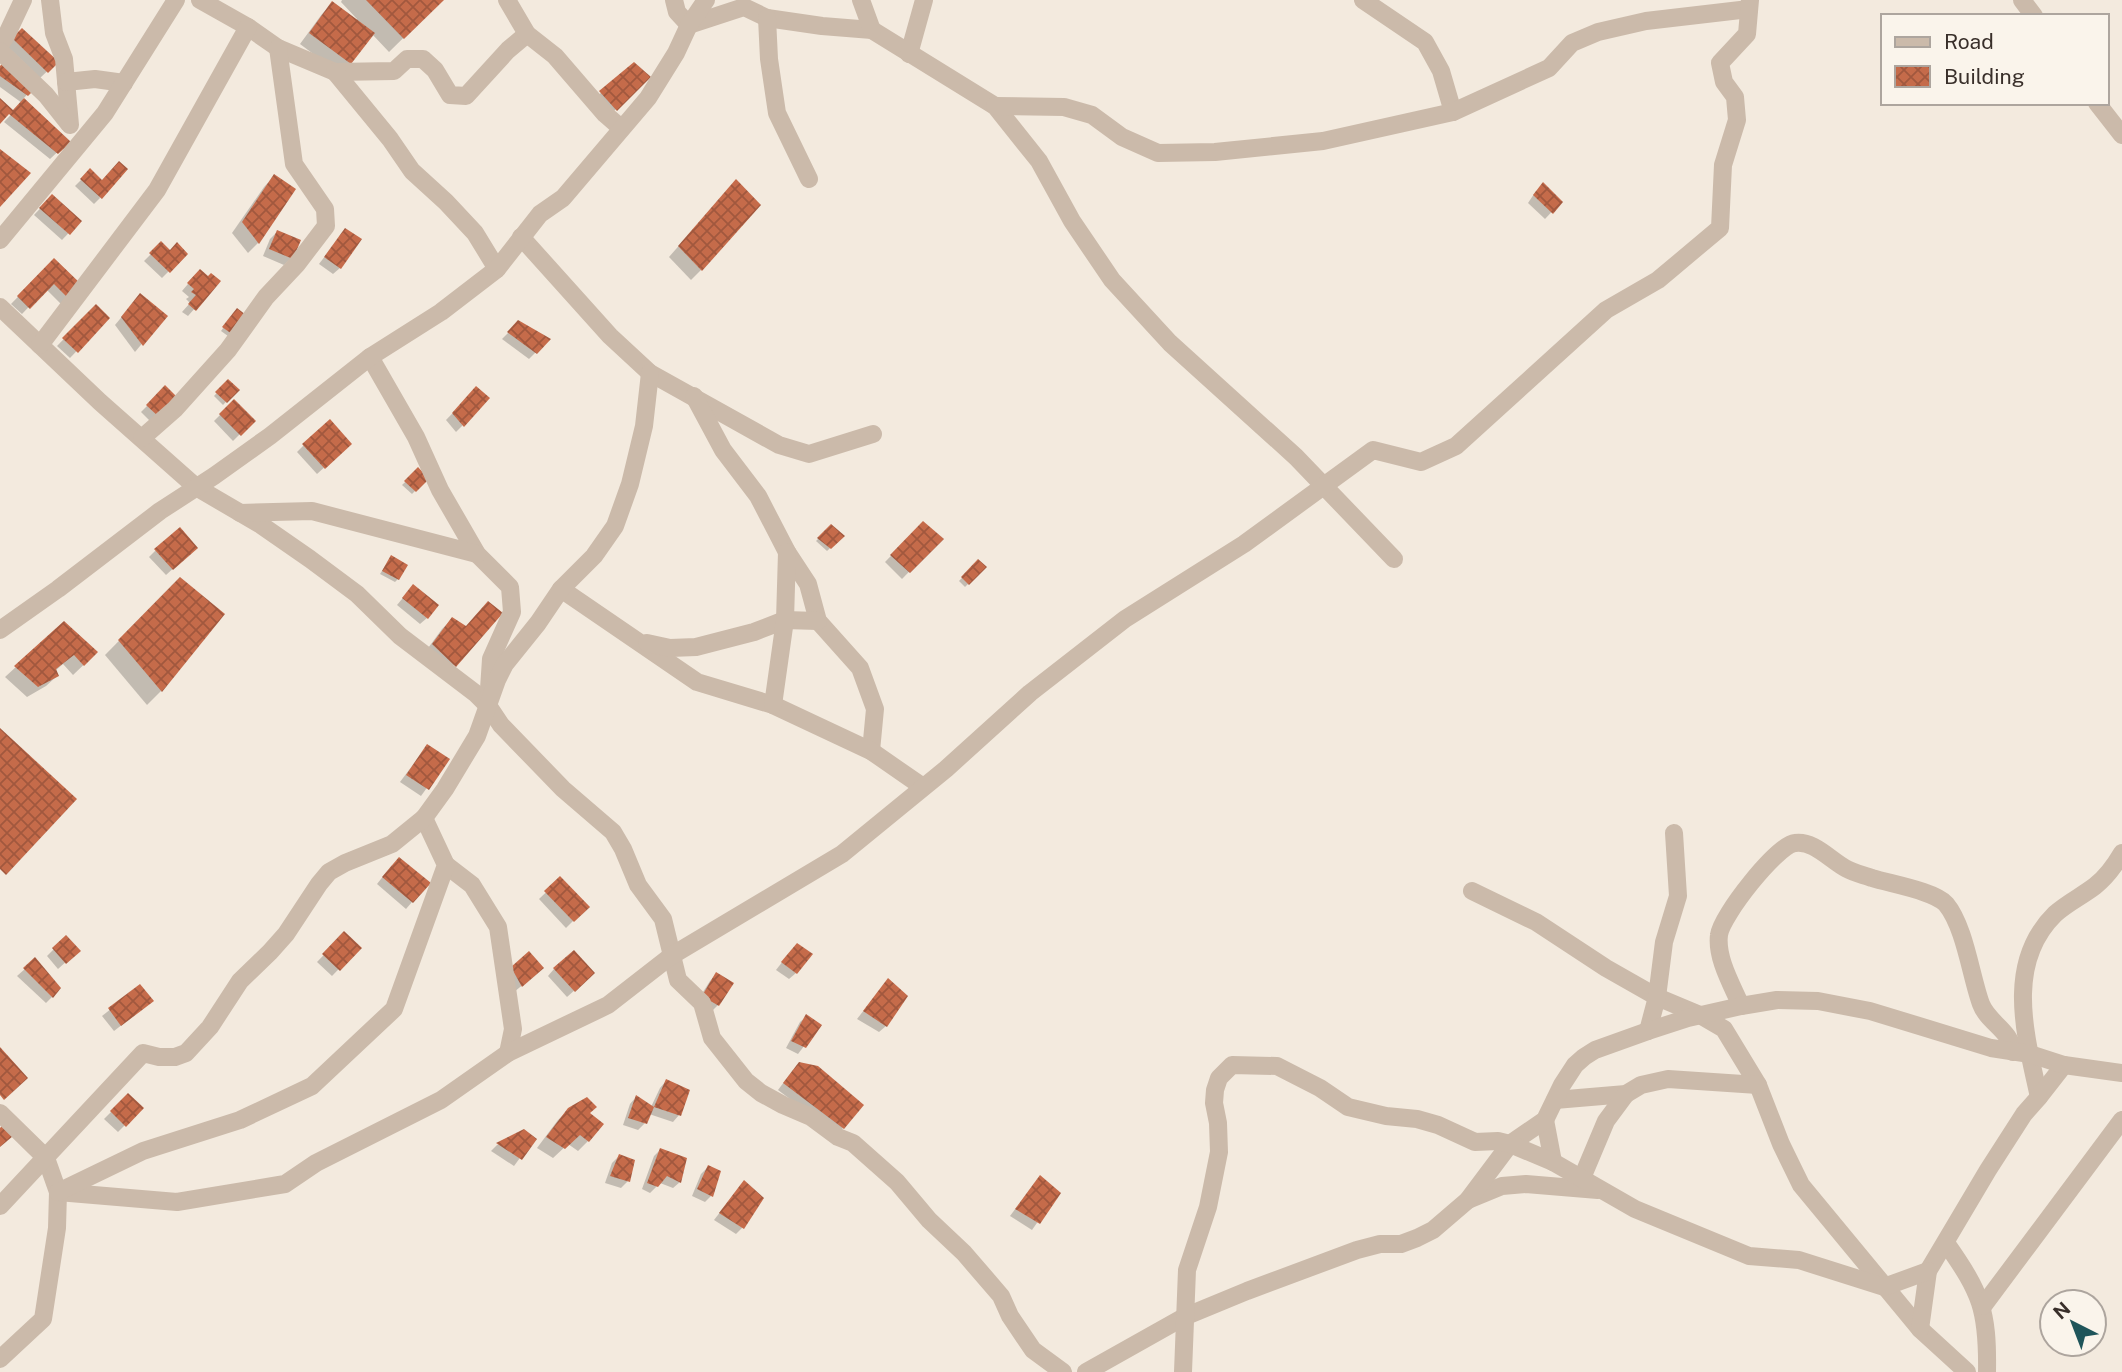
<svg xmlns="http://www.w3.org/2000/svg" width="2122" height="1372" font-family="'Public Sans',sans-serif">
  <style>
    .shadow { fill: #0003 }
    .building { fill: url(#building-cross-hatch) }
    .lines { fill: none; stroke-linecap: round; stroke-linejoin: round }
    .minor { stroke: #cbbaaa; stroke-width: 18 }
  </style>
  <defs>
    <pattern id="building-cross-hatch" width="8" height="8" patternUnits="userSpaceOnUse" patternTransform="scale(1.75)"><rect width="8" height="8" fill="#c56b4a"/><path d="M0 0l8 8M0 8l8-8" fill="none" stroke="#a1583e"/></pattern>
  </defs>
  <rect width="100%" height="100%" fill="#f3eade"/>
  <!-- shadow -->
  <g class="shadow">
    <polygon points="342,0 442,0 389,52 372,34 340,74 300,44 322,14 333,3 356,21 357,19 341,2"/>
    <polygon points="23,31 57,62 40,78 7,46"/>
    <polygon points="634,64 648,77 609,116 594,99"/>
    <polygon points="0,68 35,86 23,99 68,142 50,159 4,122 22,103 0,87"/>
    <polygon points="90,171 100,198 94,204 75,186"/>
    <polygon points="274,176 294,190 258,243 248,253 232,233 264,187"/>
    <polygon points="1536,191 1560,203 1545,219 1528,203"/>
    <polygon points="726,192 701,270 691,280 669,257"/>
    <polygon points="52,196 80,221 62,240 34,215"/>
    <polygon points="345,230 340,268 333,274 319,264"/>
    <polygon points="277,232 291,258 284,265 263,256 270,239"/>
    <polygon points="161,244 170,252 186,254 162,278 144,261"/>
    <polygon points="54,260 79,285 61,304 46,289 22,314 11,304"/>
    <polygon points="193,278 208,278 219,281 188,316 182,312 190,303 186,299 189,297 182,291"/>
    <polygon points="134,302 165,316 135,352 115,325"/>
    <polygon points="96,306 108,318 70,358 57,346"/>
    <polygon points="234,313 244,315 228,336 221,331"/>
    <polygon points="518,323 548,340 529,359 502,339"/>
    <polygon points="228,381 237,390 223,405 214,396"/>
    <polygon points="165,388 175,397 151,422 141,412"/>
    <polygon points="476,389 463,425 456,432 446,420"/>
    <polygon points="234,401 253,421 233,441 214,421"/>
    <polygon points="350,444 317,474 297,452 304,445"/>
    <polygon points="418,470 427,479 412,494 402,485"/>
    <polygon points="923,523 941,539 902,579 885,562"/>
    <polygon points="831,526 843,536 827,551 816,541"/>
    <polygon points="156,550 189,554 166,575 149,557"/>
    <polygon points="391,557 398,579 395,582 380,574"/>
    <polygon points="978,561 985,567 965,587 959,581"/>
    <polygon points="180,579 222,614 161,691 147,705 105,655"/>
    <polygon points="407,593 427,618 420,624 397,605"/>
    <polygon points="500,613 444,676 423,655 442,629 452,619 465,628"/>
    <polygon points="64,623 96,653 73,675 63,664 55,671 57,676 46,686 27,697 5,677"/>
    <polygon points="427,746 447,760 421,796 400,782"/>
    <polygon points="392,865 412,902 406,909 377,884"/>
    <polygon points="560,879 587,907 566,928 539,899"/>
    <polygon points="344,934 359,948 332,976 317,962"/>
    <polygon points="66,937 78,951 58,969 47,956"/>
    <polygon points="790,952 796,973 789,979 776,970"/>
    <polygon points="35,960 52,997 46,1003 17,976"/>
    <polygon points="512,968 535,975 514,992"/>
    <polygon points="554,969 586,980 567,997 548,976"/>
    <polygon points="716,974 718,1005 711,1012 696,1003 710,981"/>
    <polygon points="140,986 145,1007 114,1031 102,1016"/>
    <polygon points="882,987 886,1026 879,1032 857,1019"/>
    <polygon points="807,1016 820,1025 798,1054 786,1048 800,1022"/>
    <polygon points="793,1070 843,1128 833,1138 794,1102 778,1090"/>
    <polygon points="666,1081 679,1115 673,1122 649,1114 645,1123 638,1130 623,1125 630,1104 636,1097 651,1107 660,1088"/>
    <polygon points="128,1095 142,1108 118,1132 104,1119"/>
    <polygon points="569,1109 588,1113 588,1141 578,1151 568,1144 553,1158 537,1148 558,1120"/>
    <polygon points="524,1131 534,1139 514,1166 491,1151 497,1145"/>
    <polygon points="660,1150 680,1182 673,1188 660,1183 650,1193 642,1189 654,1156"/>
    <polygon points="619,1156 628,1181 621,1188 605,1183 612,1163"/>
    <polygon points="708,1167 711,1196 705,1202 692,1196 701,1174"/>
    <polygon points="1034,1184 1058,1193 1032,1230 1010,1216"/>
    <polygon points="738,1189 742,1228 736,1234 714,1220"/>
  </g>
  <!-- building -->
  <g class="building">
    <polygon points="366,0 444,0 404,39"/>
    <polygon points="332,1 375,33 351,64 309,33"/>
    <polygon points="22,28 59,62 48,73 12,38"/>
    <polygon points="6,60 38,86 28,96 0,76 0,66"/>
    <polygon points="634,62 651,77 617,111 599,91"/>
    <polygon points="0,98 13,110 24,98 71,142 58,154 9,114 0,124"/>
    <polygon points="0,149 31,173 0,207"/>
    <polygon points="119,161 128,169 102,199 80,179 90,168 102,180"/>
    <polygon points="274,174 296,189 259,244 242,222"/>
    <polygon points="736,179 761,205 702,271 678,246"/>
    <polygon points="1543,182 1563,202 1553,214 1533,195"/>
    <polygon points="52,194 82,221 70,235 39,208"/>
    <polygon points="345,228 362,239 341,269 324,257"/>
    <polygon points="277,230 301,240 293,259 269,249"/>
    <polygon points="161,241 170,250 177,242 188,254 170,273 149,253"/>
    <polygon points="54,258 82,285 68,298 54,284 30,309 17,296"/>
    <polygon points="200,269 208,276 211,273 221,281 196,311 188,304 196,295 191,292 194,289 187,283"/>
    <polygon points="140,293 168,316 143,346 121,317"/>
    <polygon points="96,304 110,318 78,353 62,338"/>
    <polygon points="237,308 246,315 232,334 222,327"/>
    <polygon points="518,320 551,339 537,354 507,332"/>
    <polygon points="228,379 240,390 227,403 215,392"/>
    <polygon points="165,385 177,397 159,417 146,405"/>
    <polygon points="476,386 490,398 464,427 452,413"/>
    <polygon points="234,399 256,421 241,436 219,414"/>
    <polygon points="330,419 352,444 325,469 302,444"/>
    <polygon points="418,467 429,479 416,492 404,481"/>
    <polygon points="923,521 944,539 910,573 890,555"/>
    <polygon points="831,524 845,536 831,549 817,538"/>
    <polygon points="180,527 198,548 173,570 154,549"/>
    <polygon points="391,555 408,565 399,580 382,571"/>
    <polygon points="978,559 987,567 969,585 961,577"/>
    <polygon points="180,577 225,614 162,692 118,640"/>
    <polygon points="413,584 439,605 428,619 402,598"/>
    <polygon points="488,601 503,613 456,667 432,644 452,617 466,626"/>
    <polygon points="64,621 98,652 84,666 74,655 56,669 59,676 38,687 14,666"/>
    <polygon points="0,728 77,799 6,875 0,869"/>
    <polygon points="427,744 450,759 429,790 406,775"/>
    <polygon points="399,857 431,883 413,903 382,877"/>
    <polygon points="560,876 590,907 574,922 544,891"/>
    <polygon points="344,931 362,948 340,971 322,954"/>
    <polygon points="66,935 81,951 66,964 52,948"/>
    <polygon points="797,943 813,954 797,974 781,962"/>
    <polygon points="574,950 595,973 575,992 553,968"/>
    <polygon points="529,951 544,968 522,987 511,967"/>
    <polygon points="35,957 61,988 53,998 23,968"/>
    <polygon points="716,972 734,983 719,1006 702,996"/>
    <polygon points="888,978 908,996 887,1027 863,1011"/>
    <polygon points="140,984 154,1001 121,1026 108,1008"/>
    <polygon points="806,1014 822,1025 806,1048 791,1041"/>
    <polygon points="0,1047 28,1078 4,1100 0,1095"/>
    <polygon points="799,1062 818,1066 864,1105 844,1129 783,1083"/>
    <polygon points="666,1079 690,1090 681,1116 654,1107"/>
    <polygon points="128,1093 144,1108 126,1127 110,1111"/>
    <polygon points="636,1095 654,1107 647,1124 628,1118"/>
    <polygon points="587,1097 597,1107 590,1113 604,1124 589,1142 580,1135 565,1149 546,1137 568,1108"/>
    <polygon points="3,1125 13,1136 0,1147 0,1128"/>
    <polygon points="524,1129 537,1139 522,1160 496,1143"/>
    <polygon points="660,1148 687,1158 681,1183 667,1176 658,1187 647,1183"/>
    <polygon points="619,1154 635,1160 630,1182 610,1176"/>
    <polygon points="708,1165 721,1171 713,1197 697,1189"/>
    <polygon points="1040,1175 1061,1193 1040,1224 1015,1209"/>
    <polygon points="744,1180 764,1198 744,1229 719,1213"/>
  </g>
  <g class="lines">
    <!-- minor -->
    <g class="minor">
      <polyline points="50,0 54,33 64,59 70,125"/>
      <polyline points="200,0 248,27 278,48 335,72 394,71 407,59 423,59 435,70 450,95 466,96 508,50 527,34"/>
      <polyline points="507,0 527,34 555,56 605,114 621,128"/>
      <polyline points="674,0 677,12 689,25 744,7 767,18 822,26 872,30 995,106 1039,161 1072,221 1112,280 1170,343 1296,457 1394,559"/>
      <polyline points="861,0 872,30"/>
      <polyline points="1363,0 1425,42 1441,71 1453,112"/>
      <polyline points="2022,0 2034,16"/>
      <polyline points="767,18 769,59 777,113 809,179"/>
      <polyline points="0,45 6,36 23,0"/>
      <polyline points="0,51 46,95 69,124"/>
      <polyline points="909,54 924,0"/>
      <polyline points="335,72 390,139 412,171 446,202 475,233 497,269"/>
      <polyline points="66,82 95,79 124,83"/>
      <polyline points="2097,103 2122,135"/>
      <polyline points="995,106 1064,107 1092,115 1122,137 1158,153 1215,152 1323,141 1453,112 1549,68 1572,43 1598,32 1646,21 1749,9"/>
      <polyline points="521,237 610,336 650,373 779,445 809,454 873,434"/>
      <polyline points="0,240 105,113 176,0"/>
      <polyline points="0,307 100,402 196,487 261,525 310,559 357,594 400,636 475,693 489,707 501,725 563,789 613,832 623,849 638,885 663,919 678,980 702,1003 712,1038 746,1081 761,1093 783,1105 811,1117 838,1137 853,1143 897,1182 929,1220 964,1253 1001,1296 1010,1316 1033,1350 1063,1372"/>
      <polyline points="40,345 157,190 248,27"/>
      <polyline points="370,357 416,437 440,490 477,554 510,587 512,612 491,659 489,689"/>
      <polyline points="694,396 723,450 758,496 787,552 808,584 818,621 860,668 875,709 871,751"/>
      <polyline points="142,438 175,409 228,350 266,297 297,264 326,226 325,209 294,164 278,48"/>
      <polyline points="240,513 312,511 477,554"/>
      <polyline points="561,589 697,682 773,705 871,751 923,787"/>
      <polyline points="0,630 58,589 160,511 214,476 270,436 370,357 441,312 497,269 540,214 563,198 648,98 676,53 689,25 706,0"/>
      <polyline points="647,643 670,648 696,647 754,632 785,620 818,621"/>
      <polyline points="773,705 785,620 787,552"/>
      <polyline points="446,865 472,885 498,927 513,1029 508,1053"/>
      <polyline points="1472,891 1536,922 1606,968 1657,997 1700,1015 1724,1029 1758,1085 1781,1144 1801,1185 1920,1329 1967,1372"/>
      <path d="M1741,1006C1732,985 1716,958 1719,935C1721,916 1777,845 1795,843C1814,840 1831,861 1847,869C1854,873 1864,875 1872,878C1891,884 1934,891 1946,904C1965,927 1971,977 1981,1004C1988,1023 2011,1030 2013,1052"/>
      <polyline points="1648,1031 1657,997 1664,942 1678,896 1674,833"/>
      <path d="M2039,1097C2026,1037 2004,964 2055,914C2067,903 2082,896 2095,886C2105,878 2115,865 2122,853"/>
      <polyline points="1555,1100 1626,1094 1641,1085 1668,1079 1758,1085"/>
      <polyline points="0,1113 46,1158 58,1192 57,1228 43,1319 0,1359"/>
      <polyline points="1545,1120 1553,1162"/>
      <polyline points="1582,1178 1606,1121 1626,1094"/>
      <polyline points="58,1192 177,1202 285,1184 316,1163 441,1100 508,1053 608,1005 671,956 842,854 946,769 1030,693 1125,619 1244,544 1373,450 1421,462 1456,446 1606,310 1658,280 1720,228 1723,165 1737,120 1735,97 1724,82 1720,63 1747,34 1750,0"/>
      <polyline points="58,1192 143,1151 240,1120 312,1086 394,1009 446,865 424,818"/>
      <polyline points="1468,1200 1502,1186 1526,1184 1598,1190"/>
      <polyline points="0,1206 143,1053 159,1057 175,1057 186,1053 210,1027 240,981 270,952 286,934 319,884 329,872 345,863 392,844 424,818 445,789 477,736 497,680 505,664 538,623 561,589 594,556 615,526 630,484 644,426 650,373"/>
      <path d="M1946,1243C1981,1293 1988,1310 1987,1372"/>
      <polyline points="1983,1306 2122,1120"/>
      <polyline points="1920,1329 1928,1271 1988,1170 2024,1114 2039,1097 2064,1065"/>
      <polyline points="1086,1372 1184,1317 1247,1291 1357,1250 1380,1244 1401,1244 1417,1238 1433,1230 1468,1200 1510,1144 1545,1120 1562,1085 1575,1065 1584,1057 1595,1050 1648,1031 1688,1018 1741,1006 1777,1000 1818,1001 1870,1011 1991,1048 2030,1054 2064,1065 2122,1073"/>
      <polyline points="1183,1372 1187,1270 1208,1207 1219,1152 1218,1123 1214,1103 1215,1090 1219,1078 1232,1065 1277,1066 1320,1088 1348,1107 1386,1116 1417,1119 1438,1125 1475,1142 1498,1141 1510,1144 1553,1162 1635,1209 1749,1256 1799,1260 1884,1287 1928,1271"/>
    </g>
  </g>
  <!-- legend -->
  <rect x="1881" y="14" width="228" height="91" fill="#faf4eb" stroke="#ada59e" stroke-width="2"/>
  <rect x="1895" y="37" width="35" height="10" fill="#cbbaaa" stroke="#ada59e" stroke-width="2"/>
  <text x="1944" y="49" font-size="21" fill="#392f2a">Road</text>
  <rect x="1895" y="66" width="35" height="21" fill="url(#building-cross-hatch)" stroke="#ada59e" stroke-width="2"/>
  <text x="1944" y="84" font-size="21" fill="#392f2a">Building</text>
  <!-- north arrow -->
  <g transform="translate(2073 1323) rotate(318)"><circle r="33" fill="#faf4eb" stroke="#ada59e" stroke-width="2"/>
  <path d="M0-5L12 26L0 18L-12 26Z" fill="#1f555a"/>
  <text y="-10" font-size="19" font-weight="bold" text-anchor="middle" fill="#392f2a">N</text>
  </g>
</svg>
